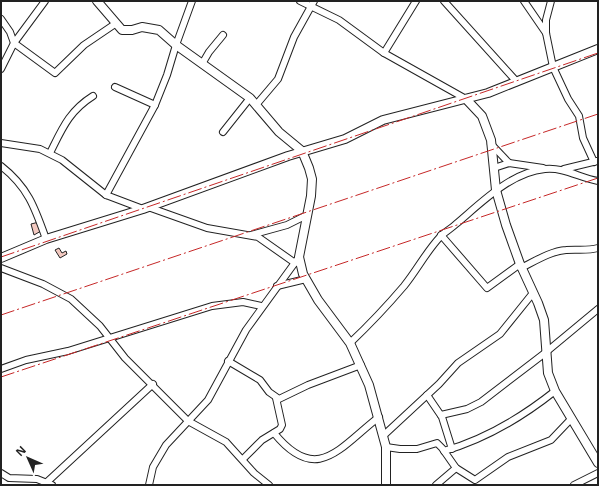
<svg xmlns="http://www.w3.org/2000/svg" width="599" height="486" font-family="'Open Sans',sans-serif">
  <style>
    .building { fill: #f3c9c0; stroke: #222 }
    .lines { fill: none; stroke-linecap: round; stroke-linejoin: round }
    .street-casing { stroke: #222; stroke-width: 8 }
    .secondary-casing { stroke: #222; stroke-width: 10 }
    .street { stroke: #fff; stroke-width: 6 }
    .secondary { stroke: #fff; stroke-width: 8 }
    .power { stroke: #c62828; stroke-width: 1; stroke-dasharray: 14 3 2 3; stroke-linecap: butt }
  </style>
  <rect width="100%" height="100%" fill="#fff"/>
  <!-- building -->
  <g class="building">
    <polygon points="39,222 41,231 34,235 31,224"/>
    <polygon points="59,248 62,253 66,251 67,254 60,258 55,250"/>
  </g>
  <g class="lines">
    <!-- street casing -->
    <g class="street-casing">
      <g id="street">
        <polyline points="300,1 339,20 384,53 466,99"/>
        <polyline points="444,1 517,82"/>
        <polyline points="524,1 546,33"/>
        <polyline points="551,1 546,20 546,33 553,67 568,99 579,116 583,138 594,162"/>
        <polyline points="1,19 10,32 14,43 55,73 84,45 115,24"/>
        <polyline points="384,53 416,1"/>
        <polyline points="202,64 209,52 223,35"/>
        <polyline points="1,69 14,43 45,1"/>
        <polyline points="115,87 155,105"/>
        <polyline points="256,105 278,79 294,37 314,1"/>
        <polyline points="223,132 250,98"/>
        <polyline points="1,143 40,149 62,160 106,195 143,209"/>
        <polyline points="491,144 509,163"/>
        <path d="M50,153C62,129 69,111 93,96"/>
        <path d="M1,166C28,187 35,208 46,239"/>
        <polyline points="494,168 509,163 543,168"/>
        <polyline points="564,169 597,161"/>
        <polyline points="106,195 155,105 167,75 176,45 192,1"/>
        <polyline points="148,207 207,228 258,237 295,263"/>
        <polyline points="251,235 287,225 307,215"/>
        <polyline points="441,235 487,288 520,264"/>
        <polyline points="1,268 43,284 71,299 100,326 125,358 188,421 226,442 254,473 269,485"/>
        <path d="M521,268C535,261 551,251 566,250C577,249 587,251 598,248"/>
        <polyline points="277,286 306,279"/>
        <path d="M350,343C369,325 387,306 404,286C417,270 426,252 440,237C444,232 451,229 456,224C481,203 511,172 545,169C564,167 580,178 598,181"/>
        <polyline points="228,361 260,380 269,392 279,399 308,385 361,365"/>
        <polyline points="1,369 26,360 68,351 212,306 243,302 261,306"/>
        <polyline points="427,395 442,417 452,449"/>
        <polyline points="441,415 467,409 481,402 545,353 598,309"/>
        <path d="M274,433C317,486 340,447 379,417"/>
        <polyline points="384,435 439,384 458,363 500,334 533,293"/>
        <polyline points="386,447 400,449 417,449 437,443 442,448 456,468 475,480 508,457 551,440 571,419"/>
        <path d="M444,451C486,439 521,418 555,391"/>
        <polyline points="243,459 262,440 280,429 282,425 276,398"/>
        <polyline points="1,473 9,478 37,479 52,485"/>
        <polyline points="47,482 153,384"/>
        <polyline points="149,485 153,467 166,445 208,400 246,330 299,257"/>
        <polyline points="436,485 456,468"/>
        <polyline points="574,485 598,473"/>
      </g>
    </g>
    <!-- secondary casing -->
    <g class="secondary-casing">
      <g id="secondary">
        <polyline points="97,1 122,30 132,30 142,27 159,30 176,45 250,98 279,132 302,151 309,168 312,179 311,196 299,257 303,274 318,300 350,343 369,385 386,447 386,485"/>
        <polyline points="466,99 482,116 491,140 496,190 506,225 520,264 538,303 544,320 548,373 555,391 598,463"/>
        <polyline points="1,258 46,239 143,209 288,156 345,139 383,120 488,93 598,49"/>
      </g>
    </g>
    <!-- street -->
    <use href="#street" class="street"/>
    <!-- secondary -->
    <use href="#secondary" class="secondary"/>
    <!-- power -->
    <g class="power">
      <polyline points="1,257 598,53"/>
      <polyline points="1,315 598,114"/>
      <polyline points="1,377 598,178"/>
    </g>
  </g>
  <!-- border -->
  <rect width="599" height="486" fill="none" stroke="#222222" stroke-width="4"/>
  <!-- north arrow -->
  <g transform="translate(28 458) rotate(315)" stroke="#ffffff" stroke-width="3" paint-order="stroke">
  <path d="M0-3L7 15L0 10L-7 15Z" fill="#222222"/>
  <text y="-6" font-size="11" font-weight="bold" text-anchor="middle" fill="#222222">N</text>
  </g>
</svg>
